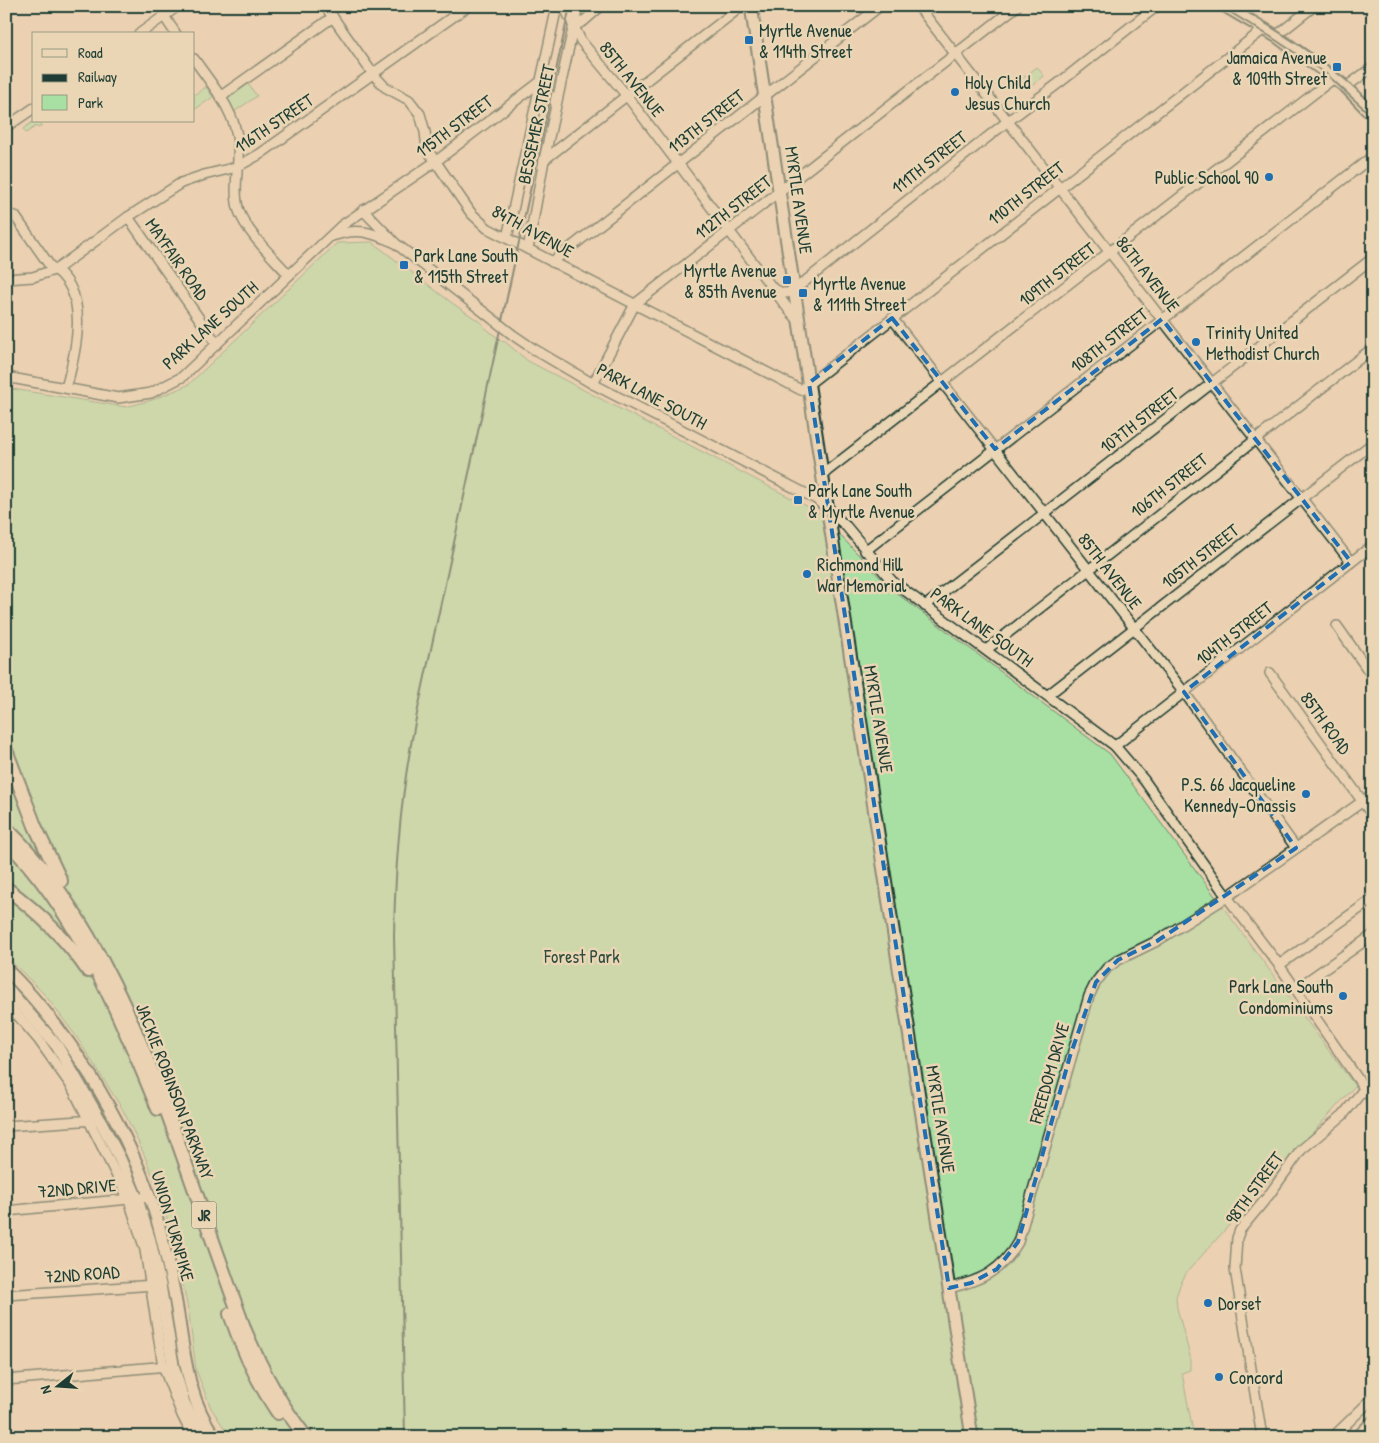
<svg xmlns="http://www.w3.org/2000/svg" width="1379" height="1443" font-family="'Patrick Hand',sans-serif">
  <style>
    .green { fill: #a8dfa3; stroke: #648e6c }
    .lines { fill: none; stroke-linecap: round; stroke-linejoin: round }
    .minor-casing { stroke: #1f3d34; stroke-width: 12 }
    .major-casing { stroke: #1f3d34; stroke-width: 15 }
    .highway-casing { stroke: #1f3d34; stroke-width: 16 }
    .minor { stroke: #ead6b4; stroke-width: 9 }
    .major { stroke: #ead6b4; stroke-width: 11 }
    .highway { stroke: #ead6b4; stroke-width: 12 }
    .rail { stroke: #1f3d34; stroke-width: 2 }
    .minor-bridge-casing { stroke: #1f3d34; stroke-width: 12; stroke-linecap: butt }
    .minor-bridge { stroke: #ead6b4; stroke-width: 9 }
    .marked { fill: none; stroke: #1f6fb2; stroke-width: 4; stroke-dasharray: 10 6; stroke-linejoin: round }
    .poi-dot { fill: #1f6fb2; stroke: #ead6b4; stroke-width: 2 }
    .labels { text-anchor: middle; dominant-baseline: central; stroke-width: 5; stroke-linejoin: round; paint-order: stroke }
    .shield { fill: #ead6b4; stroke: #5c6b5a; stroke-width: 1 }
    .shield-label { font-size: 16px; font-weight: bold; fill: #1f3d34 }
    .poi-label { font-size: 18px; fill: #1f3d34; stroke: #ead6b4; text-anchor: start }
    .street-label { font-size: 18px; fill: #1f3d34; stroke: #ead6b4 }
    .park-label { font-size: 18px; fill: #2d4d3f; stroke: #ead6b4 }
  </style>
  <rect width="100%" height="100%" fill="#ebd0b1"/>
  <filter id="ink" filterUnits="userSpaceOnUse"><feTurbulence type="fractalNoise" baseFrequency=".02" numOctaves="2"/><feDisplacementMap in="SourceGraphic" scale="10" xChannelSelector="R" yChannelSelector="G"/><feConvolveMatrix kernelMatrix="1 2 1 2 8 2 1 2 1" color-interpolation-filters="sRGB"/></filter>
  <g filter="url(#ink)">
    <!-- green -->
    <g class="green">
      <polygon points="1037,67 1044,76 1029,88 1022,79"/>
      <polygon points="248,84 257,96 234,112 227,100"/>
      <polygon points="206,87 213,97 194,110 194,95"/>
      <polygon points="34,121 39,121 42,125 38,128 36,126 26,133 23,129"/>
      <polygon points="372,242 452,303 483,324 484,327 503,342 504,341 528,361 818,512 891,589 1110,754 1355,1086 1187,1272 1180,1285 1176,1297 1177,1308 1190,1356 1190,1370 1182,1373 1194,1437 230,1437 211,1408 196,1370 189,1314 174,1240 156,1184 143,1152 123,1110 76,1036 45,995 6,956 6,388 126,407 152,400 188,385 337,243"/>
    </g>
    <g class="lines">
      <!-- minor casing -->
      <g class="minor-casing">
        <g id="minor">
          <polyline points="325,6 373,74 385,87 409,100 420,114 425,132 427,149 471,213 487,228 801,390 1264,29"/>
          <polyline points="564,6 581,41 627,96 789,310 799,321"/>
          <polyline points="918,6 1351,562"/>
          <polyline points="164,16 176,34"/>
          <polyline points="574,26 584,21 601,6"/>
          <polyline points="139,34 178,6"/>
          <polyline points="1276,36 1314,6"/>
          <path d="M194,59C212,85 235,110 238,143C240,165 232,190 239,211C247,233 273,257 289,275"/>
          <polyline points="1346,87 1373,67"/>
          <polyline points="220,97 333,17"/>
          <polyline points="6,127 34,108"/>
          <polyline points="544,160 742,6"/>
          <polyline points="363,210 395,243 485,313"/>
          <path d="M6,214L15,216L50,266C92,289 76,352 66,388"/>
          <polyline points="128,217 217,344"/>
          <path d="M332,236C356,228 368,231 391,241"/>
          <polyline points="507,238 557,6"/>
          <polyline points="528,249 544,160 578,6"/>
          <polyline points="552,262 880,6"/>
          <polyline points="6,279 33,277 57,269 128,217 181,183 204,175 237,167 260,154 468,6"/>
          <path d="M772,288C780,292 785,296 794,290L1008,121L1059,83L1157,6"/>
          <polyline points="892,318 1184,692 1296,848"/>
          <polyline points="513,335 532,348 593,384 816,499 846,526 892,581 1115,746 1144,780 1227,897 1279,965 1373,1101"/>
          <polyline points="6,377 118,398 151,393 182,377 341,226 435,162 540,82 556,103"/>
          <polyline points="593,384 635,304 1017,6"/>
          <polyline points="822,475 1334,78"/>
          <polyline points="865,551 1373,156"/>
          <polyline points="925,606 1373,258"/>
          <polyline points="1337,626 1373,677"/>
          <polyline points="986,650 1373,348"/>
          <polyline points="1270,673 1373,816"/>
          <polyline points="1048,695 1373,443"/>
          <polyline points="1115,746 1373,545"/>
          <polyline points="1279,965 1373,899"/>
          <polyline points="1296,989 1373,935"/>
          <polyline points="6,1002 38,1039 72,1087 129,1200 145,1250 163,1366 182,1415 193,1437"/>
          <polyline points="6,1126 95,1120"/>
          <polyline points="6,1211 150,1197"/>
          <path d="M949,1288C980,1281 1002,1271 1018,1242L1089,996L1096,982L1107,968L1118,960L1157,941L1227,897L1373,794"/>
          <polyline points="6,1295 155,1285"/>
          <polyline points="6,1380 168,1366"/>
          <polyline points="1262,1437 1235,1269 1237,1238 1240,1230 1269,1195 1301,1150 1343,1115 1373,1078"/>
          <polyline points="1333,1437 1373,1398"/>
        </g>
      </g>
      <!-- major casing -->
      <g class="major-casing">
        <g id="major">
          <polyline points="751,6 824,486 972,1437"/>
          <polyline points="1225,6 1276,36 1346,87 1373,115"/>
          <path d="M6,969C70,1032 121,1116 151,1201C160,1225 165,1252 171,1278C184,1331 181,1391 215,1437"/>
          <polyline points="6,987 57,1046 100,1120 120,1159 137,1199 150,1241 160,1285 173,1365 184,1403 202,1437"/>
          <polyline points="1358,1437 1373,1422"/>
        </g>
      </g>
      <!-- highway casing -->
      <g class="highway-casing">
        <g id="highway">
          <polyline points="6,750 35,826 61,881"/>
          <path d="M6,828C95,914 145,1047 185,1162C205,1219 225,1276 246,1333C262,1370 280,1405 306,1437"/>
          <path d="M6,841C76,908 122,1020 158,1109"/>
          <path d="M6,888C38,912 66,938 88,971"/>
          <path d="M230,1314C242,1349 257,1382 278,1413"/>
        </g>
      </g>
      <!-- minor -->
      <use href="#minor" class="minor"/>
      <!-- major -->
      <use href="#major" class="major"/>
      <!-- highway -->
      <use href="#highway" class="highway"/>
      <!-- rail -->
      <g class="rail">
        <polyline points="1220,6 1271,37 1325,73 1373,117"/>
        <path d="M1237,6C1285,35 1333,64 1373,105"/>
        <path d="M405,1437L394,936C395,864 401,793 415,723L570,6"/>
      </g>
      <!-- minor-bridge casing -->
      <g class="minor-bridge-casing">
        <polyline id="minor-bridge" points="485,313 513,335"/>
      </g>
      <!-- minor-bridge -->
      <use href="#minor-bridge" class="minor-bridge"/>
    </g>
  </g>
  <!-- marked area -->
  <path d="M0 0H1379V1443H0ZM892,318L995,449L1162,319L1351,562L1184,692L1296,848L1157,941L1118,960L1096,982L1070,1056L1018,1242L997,1269L971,1283L949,1288L809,383Z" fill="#ebd0b1" fill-opacity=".55" fill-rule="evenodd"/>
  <path class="marked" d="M892,318L995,449L1162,319L1351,562L1184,692L1296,848L1157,941L1118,960L1096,982L1070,1056L1018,1242L997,1269L971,1283L949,1288L809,383Z"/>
  <!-- markers -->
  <g class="poi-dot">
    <rect x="744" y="35" width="10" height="10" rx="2.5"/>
    <rect x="1332" y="62" width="10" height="10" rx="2.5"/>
    <circle cx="955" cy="92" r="5"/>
    <circle cx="1269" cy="177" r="5"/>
    <rect x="399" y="260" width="10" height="10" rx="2.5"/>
    <rect x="782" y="275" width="10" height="10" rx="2.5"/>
    <rect x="798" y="288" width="10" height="10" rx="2.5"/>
    <circle cx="1196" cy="342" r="5"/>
    <rect x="793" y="495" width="10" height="10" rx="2.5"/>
    <circle cx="807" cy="574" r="5"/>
    <circle cx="1306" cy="794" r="5"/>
    <circle cx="1343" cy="996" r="5"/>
    <circle cx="1208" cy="1303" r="5"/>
    <circle cx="1219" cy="1377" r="5"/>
  </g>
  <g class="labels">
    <!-- shield labels -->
    <rect class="shield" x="191.5" y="1201.5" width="25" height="27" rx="4"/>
    <g class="shield-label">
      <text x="204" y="1215">JR</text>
    </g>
    <!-- poi labels -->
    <g class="poi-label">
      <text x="759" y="30">Myrtle Avenue<tspan x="759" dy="21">&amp; 114th Street</tspan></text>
      <text x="1327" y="57" text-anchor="end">Jamaica Avenue<tspan x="1327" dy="21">&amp; 109th Street</tspan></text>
      <text x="965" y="82">Holy Child<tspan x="965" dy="21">Jesus Church</tspan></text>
      <text x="1259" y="177" text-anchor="end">Public School 90</text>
      <text x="414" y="255">Park Lane South<tspan x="414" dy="21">&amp; 115th Street</tspan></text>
      <text x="777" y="270" text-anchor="end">Myrtle Avenue<tspan x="777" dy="21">&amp; 85th Avenue</tspan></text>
      <text x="813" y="283">Myrtle Avenue<tspan x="813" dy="21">&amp; 111th Street</tspan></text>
      <text x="1206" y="332">Trinity United<tspan x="1206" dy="21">Methodist Church</tspan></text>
      <text x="808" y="490">Park Lane South<tspan x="808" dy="21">&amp; Myrtle Avenue</tspan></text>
      <text x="817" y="564">Richmond Hill<tspan x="817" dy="21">War Memorial</tspan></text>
      <text x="1296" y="784" text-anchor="end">P.S. 66 Jacqueline<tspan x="1296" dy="21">Kennedy-Onassis</tspan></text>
      <text x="1333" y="986" text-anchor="end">Park Lane South<tspan x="1333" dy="21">Condominiums</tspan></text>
      <text x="1218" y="1303">Dorset</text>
      <text x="1229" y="1377">Concord</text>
    </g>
    <!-- street labels -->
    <g class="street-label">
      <text transform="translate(632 79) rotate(51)">85TH AVENUE</text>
      <text transform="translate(706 121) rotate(-38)">113TH STREET</text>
      <text transform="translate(274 123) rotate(-34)">116TH STREET</text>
      <text transform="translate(536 124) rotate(-78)">BESSEMER STREET</text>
      <text transform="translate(454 126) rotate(-37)">115TH STREET</text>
      <text transform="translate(929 162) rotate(-38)">111TH STREET</text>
      <text transform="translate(1026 193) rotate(-38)">110TH STREET</text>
      <text transform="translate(799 200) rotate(82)">MYRTLE AVENUE</text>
      <text transform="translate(733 207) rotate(-38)">112TH STREET</text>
      <text transform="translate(533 231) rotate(29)">84TH AVENUE</text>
      <text transform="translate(177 259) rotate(55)">MAYFAIR ROAD</text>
      <text transform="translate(1057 274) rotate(-38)">109TH STREET</text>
      <text transform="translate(1148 274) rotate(52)">86TH AVENUE</text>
      <text transform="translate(210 325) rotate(-42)">PARK LANE SOUTH</text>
      <text transform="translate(1109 340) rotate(-38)">108TH STREET</text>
      <text transform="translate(652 396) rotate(28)">PARK LANE SOUTH</text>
      <text transform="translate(1139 420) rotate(-38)">107TH STREET</text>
      <text transform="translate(1169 485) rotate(-38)">106TH STREET</text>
      <text transform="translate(1200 556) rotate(-38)">105TH STREET</text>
      <text transform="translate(1110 571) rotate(52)">85TH AVENUE</text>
      <text transform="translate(982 627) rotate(36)">PARK LANE SOUTH</text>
      <text transform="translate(1234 633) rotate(-38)">104TH STREET</text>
      <text transform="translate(879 719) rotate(81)">MYRTLE AVENUE</text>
      <text transform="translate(1326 723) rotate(54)">85TH ROAD</text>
      <text transform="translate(1049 1073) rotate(-74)">FREEDOM DRIVE</text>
      <text transform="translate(175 1091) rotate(69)">JACKIE ROBINSON PARKWAY</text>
      <text transform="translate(941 1119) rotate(81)">MYRTLE AVENUE</text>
      <text transform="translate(77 1188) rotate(-5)">72ND DRIVE</text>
      <text transform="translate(1254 1188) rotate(-54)">98TH STREET</text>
      <text transform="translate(173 1226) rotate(74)">UNION TURNPIKE</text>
      <text transform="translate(82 1274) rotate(-4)">72ND ROAD</text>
    </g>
    <!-- park labels -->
    <g class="park-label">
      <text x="582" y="956">Forest Park</text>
    </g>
  </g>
  <!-- margin -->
  <rect width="1379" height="1443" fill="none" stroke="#ead6b4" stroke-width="25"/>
  <rect x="12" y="12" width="1354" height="1418" fill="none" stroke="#1f3d34" stroke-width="2" filter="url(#ink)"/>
  <!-- legend -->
  <rect x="32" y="32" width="162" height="90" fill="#ead6b4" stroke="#999981"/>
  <rect x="42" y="49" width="25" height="8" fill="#ead6b4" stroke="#999981"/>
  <text x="78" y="58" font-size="15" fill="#1f3d34">Road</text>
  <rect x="42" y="74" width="25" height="8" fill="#1f3d34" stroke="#999981"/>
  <text x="78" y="82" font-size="15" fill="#1f3d34">Railway</text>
  <rect x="42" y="95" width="25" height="15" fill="#a8dfa3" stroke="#999981"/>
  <text x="78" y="108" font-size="15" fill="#1f3d34">Park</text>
  <!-- north arrow -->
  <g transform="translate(58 1386) rotate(253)" stroke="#ead6b4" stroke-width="4" paint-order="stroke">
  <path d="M0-4L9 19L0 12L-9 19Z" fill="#1f3d34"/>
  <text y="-8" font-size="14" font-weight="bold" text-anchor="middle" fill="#1f3d34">N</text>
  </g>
</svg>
